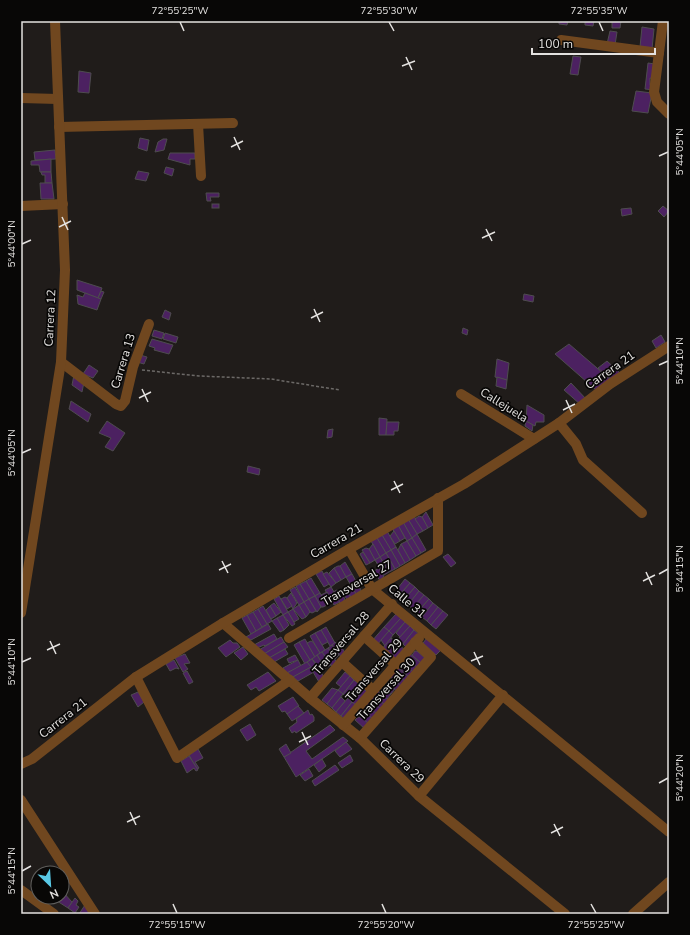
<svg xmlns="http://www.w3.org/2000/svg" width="690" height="935" font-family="'Nunito Sans',sans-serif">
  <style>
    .building { fill: #4c2161; stroke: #4e4c4f }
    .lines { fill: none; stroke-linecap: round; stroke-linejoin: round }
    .path { stroke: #6c6967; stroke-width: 1.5; stroke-dasharray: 3 2; stroke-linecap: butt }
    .street { stroke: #70471f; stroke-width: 10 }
    .ticks { fill: none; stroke: #e4e2e0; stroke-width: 1.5 }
    .labels { text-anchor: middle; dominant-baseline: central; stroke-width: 3.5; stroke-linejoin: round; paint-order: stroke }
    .street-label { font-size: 12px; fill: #e4e2e0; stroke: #080706 }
    .neatline { fill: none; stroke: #e4e2e0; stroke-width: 1.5 }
    .ticks-label { font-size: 10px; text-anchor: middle; fill: #e4e2e0 }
  </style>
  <rect width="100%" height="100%" fill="#201c1a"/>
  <!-- building -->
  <g class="building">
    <polygon points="559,21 568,21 567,25 559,24"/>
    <polygon points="585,21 594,21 593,26 585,25"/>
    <polygon points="612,21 621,21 620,28 612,28"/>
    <polygon points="642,27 654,29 652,49 640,47"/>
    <polygon points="610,31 617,32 615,45 607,44"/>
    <polygon points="573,56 581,57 578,75 570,74"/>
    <polygon points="648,63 655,64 654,79 650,78 650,85 654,90 645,89"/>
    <polygon points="79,71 91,73 89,93 78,92"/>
    <polygon points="636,91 652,93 648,113 632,111"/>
    <polygon points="140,138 149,140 147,151 138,148"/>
    <polygon points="163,139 167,139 164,150 155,152 158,142"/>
    <polygon points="55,150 56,159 35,160 34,152"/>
    <polygon points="170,153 195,153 195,159 190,159 190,165 168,159"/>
    <polygon points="51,159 51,172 40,172 39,165 31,165 31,161"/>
    <polygon points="166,167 174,169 172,176 164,173"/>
    <polygon points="138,171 149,173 146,181 135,179"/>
    <polygon points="41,172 51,172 52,183 45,183 45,175 42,175"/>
    <polygon points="40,183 52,183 54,199 41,199"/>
    <polygon points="206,193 219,193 219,197 210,197 211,201 207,201"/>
    <rect x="212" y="204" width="7" height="4"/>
    <polygon points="663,206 669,211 664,217 658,211"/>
    <polygon points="631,208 632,214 622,216 621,209"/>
    <polygon points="77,280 102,288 98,298 77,290"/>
    <polygon points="101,291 104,292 101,299 98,298"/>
    <polygon points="85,293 101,299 97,310 78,304 77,295 83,297"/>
    <polygon points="524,294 534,296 533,302 523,300"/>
    <polygon points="165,310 171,313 169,320 162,317"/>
    <polygon points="463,328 468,330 467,335 462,333"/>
    <polygon points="154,330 164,333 162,339 152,336"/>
    <polygon points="165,333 178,337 176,343 163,339"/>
    <polygon points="661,335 665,342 656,348 652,341"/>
    <polygon points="152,339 173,345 169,354 154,350 155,348 149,346"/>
    <polygon points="569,344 611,380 596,390 555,354"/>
    <polygon points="140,355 147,357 144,364 137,362"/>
    <polygon points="497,359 509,363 507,380 495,377"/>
    <polygon points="607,361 620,373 611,379 598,368"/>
    <polygon points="89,365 98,371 93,378 83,374"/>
    <polygon points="74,375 84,382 82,392 72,385"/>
    <polygon points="497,377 507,380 506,389 496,386"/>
    <polygon points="571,383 587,400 581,405 564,390"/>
    <polygon points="71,401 91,414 88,422 69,409"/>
    <polygon points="527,405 544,415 544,422 536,422 535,426 526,421"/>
    <polygon points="379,418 387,419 386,435 379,435"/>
    <polygon points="107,421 125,433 113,451 105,447 111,438 99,433"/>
    <polygon points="526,421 533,425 532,431 525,426"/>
    <polygon points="387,422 399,422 398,431 394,431 394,435 386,435"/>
    <polygon points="333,429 332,437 327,438 328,430"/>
    <polygon points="248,466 260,469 259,475 247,472"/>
    <polygon points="426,512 433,525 428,528 422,517"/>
    <polygon points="414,516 423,531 417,534 408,519"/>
    <polygon points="419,516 422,517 428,528 423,531 415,519"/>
    <polygon points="408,519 417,534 412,538 403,522"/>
    <polygon points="403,522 412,538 407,541 398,525"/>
    <polygon points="398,525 405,538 400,541 392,528"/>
    <polygon points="387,531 396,547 391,550 382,535"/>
    <polygon points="394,531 400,541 395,544 390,536"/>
    <polygon points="417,534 426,550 421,553 412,538"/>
    <polygon points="382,535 391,550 386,553 377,538"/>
    <polygon points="377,538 386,553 380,557 371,541"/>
    <polygon points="412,538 421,553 416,556 407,541"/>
    <polygon points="407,541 416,556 410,560 401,544"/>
    <polygon points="373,544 380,557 375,560 369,549"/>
    <polygon points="401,544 410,560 405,563 398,550"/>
    <polygon points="396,547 405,563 400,566 391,550"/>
    <polygon points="366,548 369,549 375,560 370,563 362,550"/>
    <polygon points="391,550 400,566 395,569 386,553"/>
    <polygon points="363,552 370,563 366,565 360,554"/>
    <polygon points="386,553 395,569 389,572 380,557"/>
    <polygon points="448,554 456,563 451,567 443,557"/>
    <polygon points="380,557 389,572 384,575 375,560"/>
    <polygon points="345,562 352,574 346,577 340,566"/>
    <polygon points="338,566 340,566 346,577 341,580 334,568"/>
    <polygon points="334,568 341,580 336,583 329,573"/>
    <polygon points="379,568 384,576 380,581 374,571"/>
    <polygon points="322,571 329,584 324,587 316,574"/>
    <polygon points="327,572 336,583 331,587 323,574"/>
    <polygon points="352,574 361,590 356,594 346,577"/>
    <polygon points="311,578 320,593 315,596 306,581"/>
    <polygon points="405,579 410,583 401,593 398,588"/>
    <polygon points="306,581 315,596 309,599 300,584"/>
    <polygon points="410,583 415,587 403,601 398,597"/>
    <polygon points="300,584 309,599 304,602 296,586"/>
    <polygon points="351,585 356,594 351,598 346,588"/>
    <polygon points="295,587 304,602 299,605 290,590"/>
    <polygon points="331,587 340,602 334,605 325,590"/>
    <polygon points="415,587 419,591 408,605 403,601"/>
    <polygon points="346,588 351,598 348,600 340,591"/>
    <polygon points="337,590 338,592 340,591 345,599 341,604 333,592"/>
    <polygon points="419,591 424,595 413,609 408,605"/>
    <polygon points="327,592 332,601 327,605 321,595"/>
    <polygon points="291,593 297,603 293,609 287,598"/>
    <polygon points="320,593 327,605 323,607 321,607 315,596"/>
    <polygon points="424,595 429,599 420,609 416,604"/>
    <polygon points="279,596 288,612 283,615 274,599"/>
    <polygon points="315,596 321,607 317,612 309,599"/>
    <polygon points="285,597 287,598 292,606 287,609 281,599"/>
    <polygon points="309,599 316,611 312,613 310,612 304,602"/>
    <polygon points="429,599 433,603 422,617 417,613"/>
    <polygon points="304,602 310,612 306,617 299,605"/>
    <polygon points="274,603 281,612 276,616 270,606"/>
    <polygon points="433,603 438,607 427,621 422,617"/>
    <polygon points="299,605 306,617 302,619 293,609"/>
    <polygon points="263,606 272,621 267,624 258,609"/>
    <polygon points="270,606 276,616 271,619 266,610"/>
    <polygon points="438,607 443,611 431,625 427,621"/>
    <polygon points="258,609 267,624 262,627 253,612"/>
    <polygon points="293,609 299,619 294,622 288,612"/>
    <polygon points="443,611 448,615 436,629 431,625"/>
    <polygon points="253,612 262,627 256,631 247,615"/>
    <polygon points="288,612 295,624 292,626 283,615"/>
    <polygon points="396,614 401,618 389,631 384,627"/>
    <polygon points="247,615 256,631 251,634 242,618"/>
    <polygon points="283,615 289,625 284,630 277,618"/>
    <polygon points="277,618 284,630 280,632 272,621"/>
    <polygon points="401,618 405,622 393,635 389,631"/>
    <polygon points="405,622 410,626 400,637 396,633"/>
    <polygon points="268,624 271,629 251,640 246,637"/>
    <polygon points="410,626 414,630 403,644 398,639"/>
    <polygon points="326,627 335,643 330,646 321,630"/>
    <polygon points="384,627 389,631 377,645 372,641"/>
    <polygon points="321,630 328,642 322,645 315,633"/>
    <polygon points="414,630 419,634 407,648 403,644"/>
    <polygon points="389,631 393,635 385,646 381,640"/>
    <polygon points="315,633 325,650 320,653 310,636"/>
    <polygon points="274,634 277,639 265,646 264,645 257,648 254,645"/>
    <polygon points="281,637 284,642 264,654 259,650"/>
    <polygon points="391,638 396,642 386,653 382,649"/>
    <polygon points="427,638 441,650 436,655 423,643"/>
    <polygon points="305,639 315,657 310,660 299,642"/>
    <polygon points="230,640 233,643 237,643 240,647 226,657 218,648"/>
    <polygon points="311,641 313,642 320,653 315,657 307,643"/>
    <polygon points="284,642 288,647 269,658 264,654"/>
    <polygon points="299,642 310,660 305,664 294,645"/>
    <polygon points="335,642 338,646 340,645 346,654 342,658 332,645"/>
    <polygon points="396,642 400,646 391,657 386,653"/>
    <polygon points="332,645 339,655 335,659 328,648"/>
    <polygon points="400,646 405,650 396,661 391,657"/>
    <polygon points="243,647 248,654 241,660 234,653"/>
    <polygon points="328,648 337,663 333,668 322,652"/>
    <polygon points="285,649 288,654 274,662 269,658"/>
    <polygon points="415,651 417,651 426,659 422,664 412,655"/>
    <polygon points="322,652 331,665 325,668 317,655"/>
    <polygon points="408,652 422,664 418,668 404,657"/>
    <polygon points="185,654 190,663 184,664 188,669 183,672 175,658"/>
    <polygon points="295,655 298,660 289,663 287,659"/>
    <polygon points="317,655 325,668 322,670 312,659"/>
    <polygon points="404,657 418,668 414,673 400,661"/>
    <polygon points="312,659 324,677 319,682 307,662"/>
    <polygon points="174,660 179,669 176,668 170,671 166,664"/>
    <polygon points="298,660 301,666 287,673 283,668"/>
    <polygon points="307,662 311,667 293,677 287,673"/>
    <polygon points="404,664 414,673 410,678 401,670"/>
    <polygon points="396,666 410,678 406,682 392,671"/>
    <polygon points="311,667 314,672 298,681 293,677"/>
    <polygon points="187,671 193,682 189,684 183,673"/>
    <polygon points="392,671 406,682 402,687 388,675"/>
    <polygon points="268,672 276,681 259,691 256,687 251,690 247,685"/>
    <polygon points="345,672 350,676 341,687 336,683"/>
    <polygon points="350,676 354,680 343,694 338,690"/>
    <polygon points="390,679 393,679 402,687 398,692 387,683"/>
    <polygon points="354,680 359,684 348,698 343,694"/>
    <polygon points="387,683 395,689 391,694 385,689"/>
    <polygon points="359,684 364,689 352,702 348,698"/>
    <polygon points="332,688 338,690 327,704 322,700"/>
    <polygon points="364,689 368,693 357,706 352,702"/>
    <polygon points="376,689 390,701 386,706 372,694"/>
    <polygon points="382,689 391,694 387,699 379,692"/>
    <polygon points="338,690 343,694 332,708 327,704"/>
    <polygon points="138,692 144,702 138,707 131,695"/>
    <polygon points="372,694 386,706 382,710 368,699"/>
    <polygon points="293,697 299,706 287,714 285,711 282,712 278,706"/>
    <polygon points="341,697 345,701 336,712 332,708"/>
    <polygon points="348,698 352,702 341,716 336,712"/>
    <polygon points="368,699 382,710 378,715 364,703"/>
    <polygon points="352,702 357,706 346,720 341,716"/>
    <polygon points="364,703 378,715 374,720 360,708"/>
    <polygon points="298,706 304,713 292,721 287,714"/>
    <polygon points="360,708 374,720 369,724 356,713"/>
    <polygon points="308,710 310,715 312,714 314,717 314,721 296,733 295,731 292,733 289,728 297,722 296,719"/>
    <polygon points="358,717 361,717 369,724 365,729 355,720"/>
    <polygon points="250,724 256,735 247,741 240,730"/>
    <polygon points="330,725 335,730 306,751 312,759 343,737 348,741 296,777 284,757"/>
    <polygon points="346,742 352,749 340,757 335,751"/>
    <polygon points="286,744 291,753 284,757 279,749"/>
    <polygon points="198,749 203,758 195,762 199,768 197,769 189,755"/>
    <polygon points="350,755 353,761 342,768 338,763"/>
    <polygon points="189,756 198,770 196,771 194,768 187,773 181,761"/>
    <polygon points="322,759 326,766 319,772 314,765"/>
    <polygon points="335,765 339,770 315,786 312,781"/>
    <polygon points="309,769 313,776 305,781 300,775"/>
    <polygon points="64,882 67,884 62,893 62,884"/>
    <polygon points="63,892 72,902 68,908 57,901 59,897 62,897"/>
    <polygon points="75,898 78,901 76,905 79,907 75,913 68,908"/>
    <polygon points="85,905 92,914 79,914"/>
  </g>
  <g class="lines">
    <!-- path -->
    <polyline class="path" points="142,370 199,376 271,379 340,390"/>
    <!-- street -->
    <g class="street">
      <polyline points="663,21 654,92 657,102 669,114"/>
      <polyline points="561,40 659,53"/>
      <polyline points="21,98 58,99"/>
      <polyline points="198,124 201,176"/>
      <polyline points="59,127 233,123"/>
      <polyline points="21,206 63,204"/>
      <polyline points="61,362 116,404 121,406 125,401 133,367 149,324"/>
      <polyline points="461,394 534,439"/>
      <polyline points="559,423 576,444 583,460 642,513"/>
      <polyline points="349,549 372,589 669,832"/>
      <polyline points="21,613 61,362 65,270 55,21"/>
      <polyline points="223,623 310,698 360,738 419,796 565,914"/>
      <polyline points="364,636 395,664"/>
      <polyline points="289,638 438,551 438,498"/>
      <polyline points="342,662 373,690"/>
      <polyline points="136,677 177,758 290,680"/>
      <polyline points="310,698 392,604"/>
      <polyline points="343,725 419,638"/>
      <polyline points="360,738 431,657 415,642"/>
      <polyline points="21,764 32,759 136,677 223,623 349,549 464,484 559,423 610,384 669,346"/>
      <polyline points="419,796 503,695"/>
      <polyline points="21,800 95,914"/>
      <polyline points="21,890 54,914"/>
      <polyline points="633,914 669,882"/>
    </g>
  </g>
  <!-- ticks -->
  <path class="ticks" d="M180,22L184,31M389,22L394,31M599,22L603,31M406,57L412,70M402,66L415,61M234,137L240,150M231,147L243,141M659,156L668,152M62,217L68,230M59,227L71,221M486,229L492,241M482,238L495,232M22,244L31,240M314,309L320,322M311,318L323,312M659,365L668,361M142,389L148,402M139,398L151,392M566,400L572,413M563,410L575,404M22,453L31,449M394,481L400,493M391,490L403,484M222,561L228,573M219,570L231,564M646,572L652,585M659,574L668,569M643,581L655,575M50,641L56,654M47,650L60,644M474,652L480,665M471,661L483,656M22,662L31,658M302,732L308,745M299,742L311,736M659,783L668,778M130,812L136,825M127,822L140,816M554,824L560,836M551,833L563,827M22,871L31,866M173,904L177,913M382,904L386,913M591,904L596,913"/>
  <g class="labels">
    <!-- street labels -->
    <g class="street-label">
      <text transform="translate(50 318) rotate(-87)">Carrera 12</text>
      <text transform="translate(123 361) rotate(-73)">Carrera 13</text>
      <text transform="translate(610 370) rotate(-35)">Carrera 21</text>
      <text transform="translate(504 405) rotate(32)">Callejuela</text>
      <text transform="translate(336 541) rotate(-30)">Carrera 21</text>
      <text transform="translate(357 583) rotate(-30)">Transversal 27</text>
      <text transform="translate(407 601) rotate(40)">Calle 31</text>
      <text transform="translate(341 643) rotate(-49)">Transversal 28</text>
      <text transform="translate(374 670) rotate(-49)">Transversal 29</text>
      <text transform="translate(386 689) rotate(-48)">Transversal 30</text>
      <text transform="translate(63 718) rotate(-38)">Carrera 21</text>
      <text transform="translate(402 761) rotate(44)">Carrera 29</text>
    </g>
  </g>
  <!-- border -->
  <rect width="690" height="935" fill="none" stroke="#080706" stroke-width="44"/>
  <!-- north arrow -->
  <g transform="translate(50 885) rotate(155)"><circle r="19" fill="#080706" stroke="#605f5d"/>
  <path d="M0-3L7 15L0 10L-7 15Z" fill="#59c8e5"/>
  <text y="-6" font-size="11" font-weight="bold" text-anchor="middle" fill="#e4e2e0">N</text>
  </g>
  <!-- scale -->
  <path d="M532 48v6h123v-6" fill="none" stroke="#e4e2e0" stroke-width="2"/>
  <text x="538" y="48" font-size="12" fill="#e4e2e0" stroke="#080706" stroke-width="3" paint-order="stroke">100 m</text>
  <rect x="22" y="22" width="646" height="891" class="neatline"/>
  <g class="ticks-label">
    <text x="180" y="14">72°55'25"W</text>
    <text x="389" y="14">72°55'30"W</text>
    <text x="599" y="14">72°55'35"W</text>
    <text transform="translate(679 152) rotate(-90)" y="4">5°44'05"N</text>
    <text transform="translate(11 244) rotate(-90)" y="4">5°44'00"N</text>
    <text transform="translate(679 361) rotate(-90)" y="4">5°44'10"N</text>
    <text transform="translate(11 453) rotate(-90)" y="4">5°44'05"N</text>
    <text transform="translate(679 569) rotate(-90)" y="4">5°44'15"N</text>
    <text transform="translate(11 662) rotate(-90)" y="4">5°44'10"N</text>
    <text transform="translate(679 778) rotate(-90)" y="4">5°44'20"N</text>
    <text transform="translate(11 871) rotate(-90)" y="4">5°44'15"N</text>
    <text x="177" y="928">72°55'15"W</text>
    <text x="386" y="928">72°55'20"W</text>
    <text x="596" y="928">72°55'25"W</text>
  </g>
</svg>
